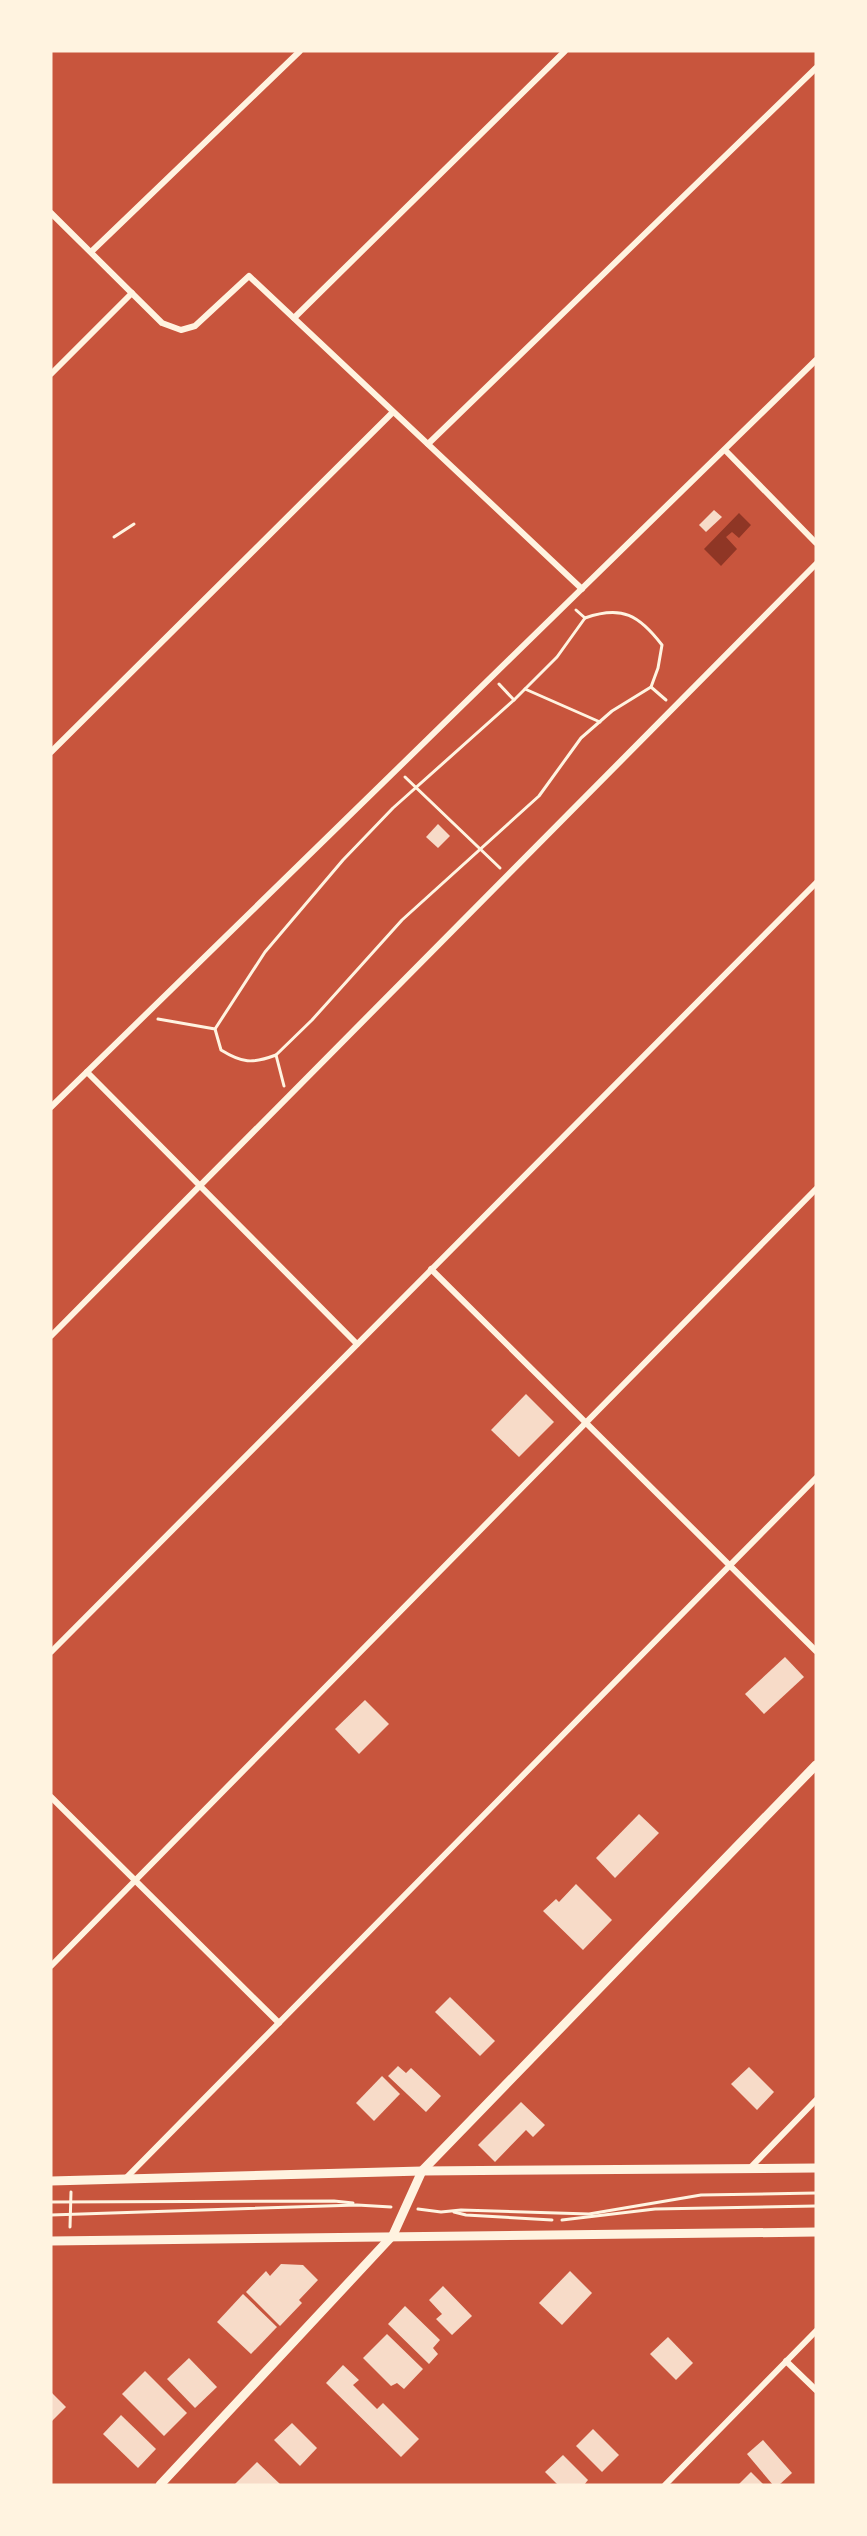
<svg xmlns="http://www.w3.org/2000/svg" width="867" height="2536" font-family="Cabin,sans-serif">
  <style>
    .water { fill: #8f3625 }
    .building { fill: #f7dbc8 }
    .lines { fill: none; stroke-linecap: round; stroke-linejoin: round }
    .path { stroke: #fff3e0; stroke-width: 3 }
    .minor { stroke: #fff3e0; stroke-width: 6 }
    .tertiary { stroke: #fff3e0; stroke-width: 9 }
  </style>
  <rect width="100%" height="100%" fill="#c8553d"/>
  <!-- water -->
  <polygon class="water" points="739,513 751,525 739,538 732,532 726,537 737,549 721,566 704,549"/>
  <!-- building -->
  <g class="building">
    <polygon points="714,510 722,517 706,532 699,525"/>
    <polygon points="438,824 450,836 438,848 426,837"/>
    <polygon points="526,1394 554,1422 519,1457 491,1430"/>
    <polygon points="785,1657 804,1677 764,1714 745,1694"/>
    <polygon points="365,1700 389,1724 359,1754 335,1729"/>
    <polygon points="639,1814 659,1833 615,1878 596,1858"/>
    <polygon points="576,1884 612,1920 583,1950 543,1911 556,1899 559,1902"/>
    <polygon points="450,1997 495,2041 480,2056 435,2012"/>
    <polygon points="398,2066 406,2073 411,2068 441,2096 426,2112 388,2076"/>
    <polygon points="749,2067 774,2092 757,2110 731,2084"/>
    <polygon points="382,2076 400,2094 374,2121 356,2103"/>
    <polygon points="521,2102 545,2125 533,2137 526,2130 495,2162 478,2145"/>
    <polygon points="281,2264 303,2265 318,2280 299,2300 302,2303 280,2326 246,2292 266,2271 270,2276"/>
    <polygon points="570,2271 592,2293 562,2325 539,2303"/>
    <polygon points="443,2286 472,2316 452,2335 436,2319 442,2314 429,2300"/>
    <polygon points="243,2294 277,2327 251,2354 217,2322"/>
    <polygon points="405,2306 440,2340 433,2348 438,2354 429,2364 388,2324"/>
    <polygon points="387,2334 423,2369 404,2389 397,2383 391,2386 363,2358"/>
    <polygon points="668,2337 693,2363 676,2380 650,2354"/>
    <polygon points="189,2358 217,2387 195,2408 167,2379"/>
    <polygon points="343,2365 359,2380 353,2385 377,2409 383,2403 419,2439 401,2457 326,2383"/>
    <polygon points="145,2371 187,2413 164,2436 122,2394"/>
    <polygon points="51,2392 66,2407 51,2422"/>
    <polygon points="121,2415 156,2449 138,2468 103,2434"/>
    <polygon points="292,2423 317,2448 300,2466 274,2440"/>
    <polygon points="593,2429 619,2455 602,2472 576,2446"/>
    <polygon points="763,2440 792,2473 779,2485 773,2485 747,2454"/>
    <polygon points="563,2455 588,2480 584,2485 558,2485 545,2472"/>
    <polygon points="257,2462 281,2485 234,2485"/>
    <polygon points="751,2472 764,2485 738,2485"/>
  </g>
  <g class="lines">
    <!-- path -->
    <g class="path">
      <polyline points="114,537 134,524"/>
      <path d="M576,610L585,618C622,605 639,615 662,645L658,668L651,687L666,700"/>
      <polyline points="525,689 600,722"/>
      <polyline points="514,700 557,657 585,618"/>
      <polyline points="405,777 500,868"/>
      <path d="M158,1019L215,1029L221,1050C242,1063 252,1064 276,1055L284,1086"/>
      <polyline points="215,1029 265,952 343,860 393,808 514,700 499,684"/>
      <polyline points="276,1055 312,1020 402,920 539,796 581,738 612,711 651,687"/>
      <polyline points="51,2202 334,2201 353,2203"/>
      <polyline points="418,2209 441,2212 461,2210 589,2214 701,2195 816,2193"/>
      <polyline points="454,2212 466,2215 552,2220"/>
      <polyline points="51,2215 357,2205 391,2207"/>
      <polyline points="562,2220 655,2209 816,2206"/>
      <polyline points="70,2227 71,2192"/>
    </g>
    <!-- minor -->
    <g class="minor">
      <polyline points="51,213 162,323 181,330 195,326 249,276 582,589"/>
      <polyline points="91,252 300,51"/>
      <polyline points="294,318 565,51"/>
      <polyline points="51,374 132,293"/>
      <polyline points="428,444 816,68"/>
      <polyline points="725,450 816,543"/>
      <polyline points="51,752 393,412"/>
      <polyline points="87,1072 357,1344"/>
      <polyline points="51,1107 816,360"/>
      <polyline points="431,1269 816,1651"/>
      <polyline points="51,1336 816,564"/>
      <polyline points="51,1652 816,883"/>
      <polyline points="51,1797 279,2023"/>
      <polyline points="51,1966 816,1189"/>
      <polyline points="750,2168 816,2100"/>
      <polyline points="126,2178 816,1478"/>
      <polyline points="786,2361 816,2390"/>
      <polyline points="665,2485 816,2331"/>
    </g>
    <!-- tertiary -->
    <g class="tertiary">
      <polyline points="51,2181 422,2171 816,2168"/>
      <polyline points="51,2241 816,2232"/>
      <polyline points="160,2485 393,2235 422,2171 816,1765"/>
    </g>
  </g>
  <!-- border -->
  <rect width="867" height="2536" fill="none" stroke="#fff3e0" stroke-width="105"/>
</svg>
